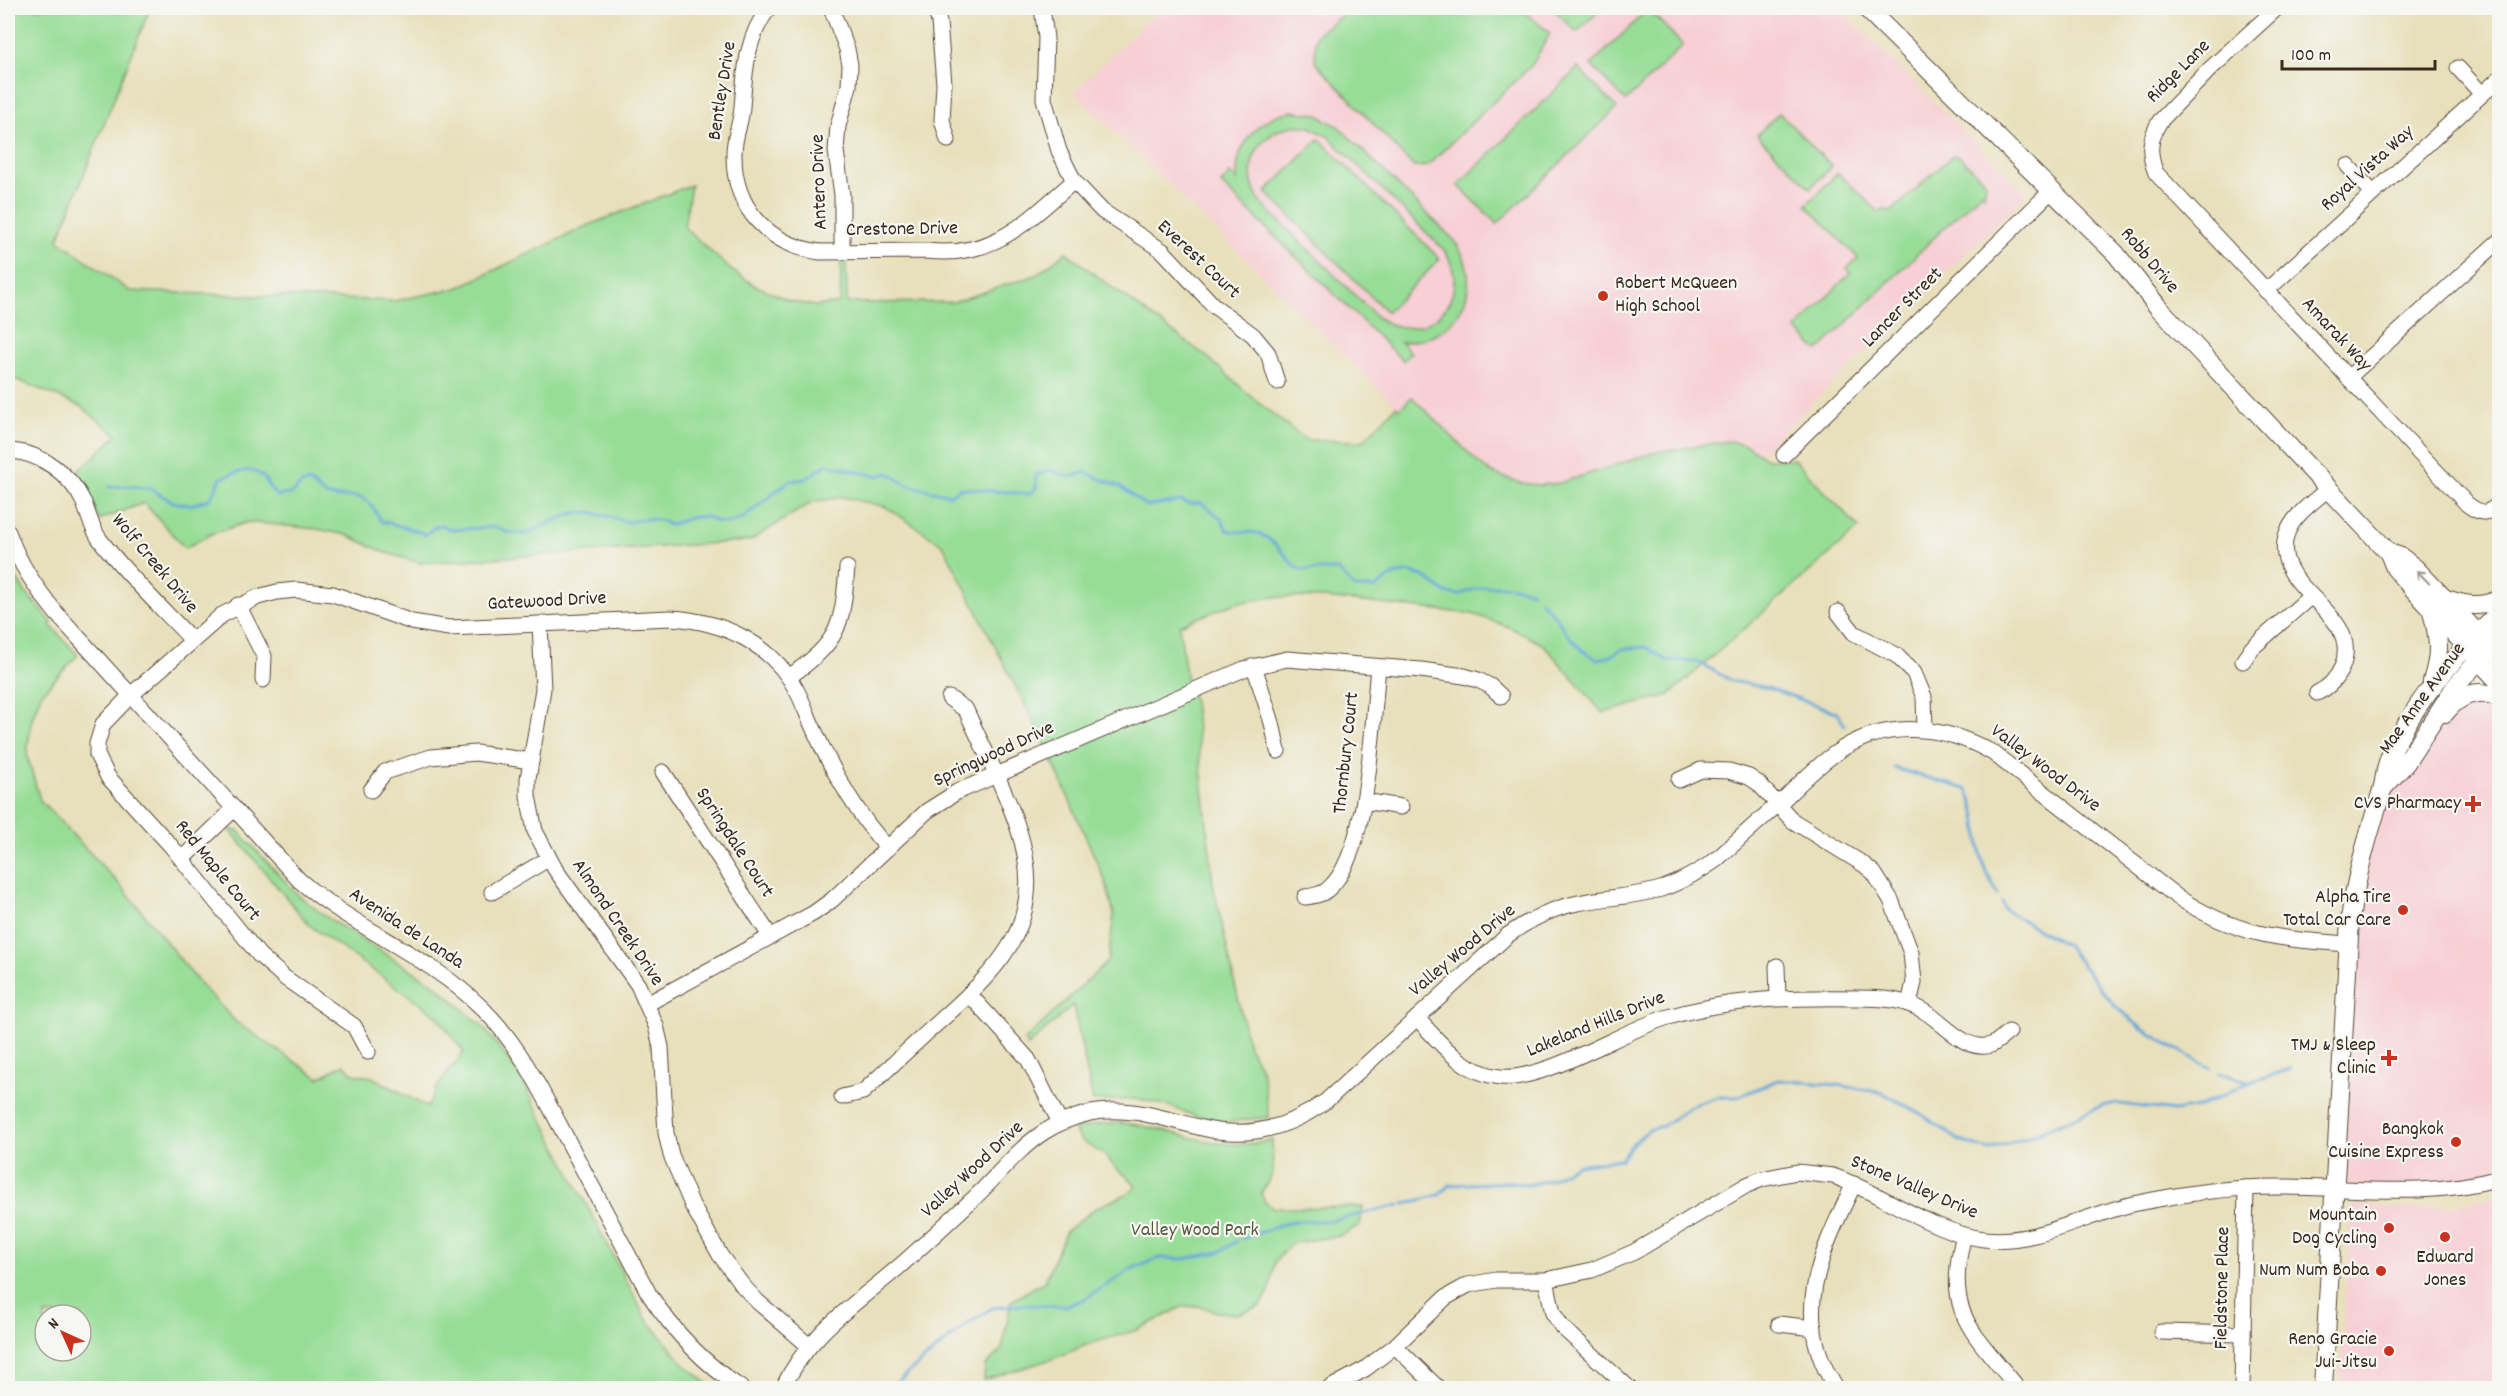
<svg xmlns="http://www.w3.org/2000/svg" width="2507" height="1396" font-family="Dekko,sans-serif">
  <style>
    .built { fill: #f7cfd4 }
    .green { fill: #97dd96; stroke: #69845a; stroke-width: 1.5; fill-rule: evenodd }
    .lines { fill: none; stroke-linecap: round; stroke-linejoin: round }
    .stream { stroke: #63a6d8; stroke-width: 3 }
    .minor-casing { stroke: #554536; stroke-width: 17 }
    .major-casing { stroke: #554536; stroke-width: 20 }
    .minor { stroke: #fff; stroke-width: 15 }
    .major { stroke: #fff; stroke-width: 18 }
    .oneway { stroke: #a79f9a }
    .poi-dot { fill: #c8321e; stroke: #f6f6f2; stroke-width: 2 }
    .labels { text-anchor: middle; dominant-baseline: central; stroke-width: 4.5; stroke-linejoin: round; paint-order: stroke }
    .street-label { font-size: 20px; fill: #3b2a1e; stroke: #f6f6f2 }
    .poi-label { font-size: 20px; fill: #3b2a1e; stroke: #f6f6f2; text-anchor: end }
    .park-label { font-size: 20px; fill: #52573c; stroke: #f6f6f2 }
  </style>
  <rect width="100%" height="100%" fill="#f6f6f2"/>
  <filter id="ink" filterUnits="userSpaceOnUse"><feTurbulence type="fractalNoise" baseFrequency=".0167" numOctaves="2"/><feDisplacementMap in="SourceGraphic" scale="12" xChannelSelector="R" yChannelSelector="G"/><feConvolveMatrix kernelMatrix="1 2 1 2 8 2 1 2 1" color-interpolation-filters="sRGB"/></filter>
  <filter id="wash" filterUnits="userSpaceOnUse"><feTurbulence type="fractalNoise" baseFrequency=".008" numOctaves="4" result="noise"/><feDisplacementMap in="SourceGraphic" scale="24" xChannelSelector="R" yChannelSelector="G"/><feGaussianBlur stdDeviation="1.35" result="paint"/><feColorMatrix in="noise" values="0 0 0 0 0 0 0 0 0 0 0 0 0 0 0 0 0 1.4 0 .05"/><feComposite in="paint" operator="in"/></filter>
  <g filter="url(#wash)">
    <rect width="100%" height="100%" fill="#e8e0bb"/>
    <!-- built -->
    <g class="built">
      <polygon points="1160,8 1839,8 2027,194 1760,454 1746,445 1729,441 1698,444 1656,452 1560,483 1539,485 1521,483 1492,473 1399,409 1074,92"/>
      <polygon points="2500,698 2499,1175 2482,1183 2334,1189 2350,920 2376,805 2450,707"/>
      <polygon points="2499,1195 2499,1388 2339,1388 2351,1209 2358,1205 2417,1209 2456,1205"/>
    </g>
    <!-- green -->
    <g class="green">
      <polygon points="8,8 150,8 58,240 130,291 394,301 457,288 589,225 691,185 684,227 731,270 754,285 790,301 815,306 840,303 841,262 846,262 847,303 954,302 1036,275 1066,252 1106,283 1206,356 1260,404 1306,440 1363,441 1396,406 1399,409 1412,397 1480,464 1492,473 1521,483 1539,485 1560,483 1656,452 1729,441 1746,445 1767,459 1794,459 1859,528 1669,695 1603,713 1544,645 1509,627 1473,614 1326,598 1275,597 1236,603 1179,625 1187,682 1194,701 1213,884 1248,1044 1262,1071 1269,1117 1227,1122 1198,1117 1169,1106 1139,1099 1093,1101 1073,1005 1028,1046 1024,1041 1108,961 1114,915 1106,883 1044,742 943,545 886,507 843,497 812,502 750,541 420,563 384,552 347,535 317,529 248,522 211,534 185,548 144,503 99,520 92,500 75,474 117,435 80,406 8,376"/>
      <polygon points="1352,8 1519,8 1550,33 1532,65 1427,166 1414,167 1315,62 1316,35"/>
      <polygon points="1552,8 1602,8 1577,32"/>
      <polygon points="1648,9 1683,45 1626,101 1591,65"/>
      <polygon points="1578,68 1617,108 1497,224 1458,185"/>
      <path d="M1291,111L1316,114L1339,127L1452,238C1489,283 1459,343 1401,342L1411,353L1403,361L1221,184L1230,174L1237,180C1235,145 1257,118 1291,111ZM1292,126H1308L1329,137L1444,250C1476,297 1426,349 1378,318L1262,204C1239,173 1254,134 1292,126Z"/>
      <polygon points="1779,113 1832,166 1810,188 1757,135"/>
      <polygon points="1319,139 1440,259 1387,312 1266,192"/>
      <polygon points="1953,155 1960,157 1986,183 1984,195 1981,192 1818,351 1796,329 1850,273 1847,269 1858,258 1806,205 1838,173 1879,212 1883,209 1891,212"/>
      <path d="M8,565L25,592L52,622L50,625L78,655L41,694L31,722L27,755L40,800L122,887L201,985L236,1022L319,1078L344,1064L353,1074L372,1077L427,1107L441,1081L464,1052L436,1015L309,925L229,829L238,831L298,895L329,919L437,986L484,1028L511,1063L526,1088L645,1317L684,1364L713,1388H8ZM45,1315H81V1351H45Z"/>
      <path d="M1124,1123C1179,1129 1214,1154 1272,1140L1273,1173L1261,1194L1265,1202L1274,1208L1363,1207L1360,1225L1340,1236L1292,1243L1275,1261L1269,1292L1260,1306L1238,1314L1218,1312L1199,1306L1182,1307L1137,1330L1088,1344L1055,1358L984,1380L985,1366L1002,1349L1011,1301L1045,1281L1066,1231L1096,1208L1131,1192L1136,1186C1130,1176 1123,1175 1115,1167C1110,1163 1108,1156 1102,1153C1089,1146 1081,1143 1074,1130L1100,1124Z"/>
    </g>
    <g class="lines">
      <!-- stream -->
      <g class="stream">
        <path d="M109,487L131,486L151,489L173,502L190,505L210,499L221,478C235,473 251,465 263,477C270,484 267,489 278,496L293,493L301,484L309,482C315,485 318,491 324,494C337,502 355,491 367,501C373,505 377,515 381,521L418,531L425,535L436,526L442,525L450,530L495,527L506,532L526,534L570,514L589,512L629,522L646,519L661,520L669,525L693,517H707L717,522L729,523L743,518L789,481L806,479L827,464L876,476L889,473L907,485L950,495L960,488L1030,494L1036,488V475L1049,470L1072,477L1084,472L1121,487L1146,506L1180,501L1191,504L1201,503L1221,518L1227,530C1238,534 1248,530 1260,534C1277,541 1286,559 1300,570H1338L1355,588H1375L1394,575L1408,572L1423,576L1446,593L1460,595C1479,584 1512,583 1532,592"/>
        <polyline points="1540,600 1555,616 1568,635 1582,650 1597,659 1609,657 1622,649 1646,647 1666,660 1696,661 1732,681 1768,688 1836,712 1845,725"/>
        <path d="M1894,768L1966,789C1980,811 1976,834 1982,859C1985,871 1992,883 1998,894"/>
        <polyline points="2002,902 2005,910 2066,945 2114,1005 2142,1029 2210,1068"/>
        <polyline points="2219,1073 2250,1082 2291,1069"/>
        <polyline points="1404,1204 1439,1195 1450,1185 1512,1182 1528,1185 1552,1179 1577,1165 1621,1159 1633,1143 1649,1130 1663,1126 1691,1106 1717,1097 1737,1097 1778,1080 1838,1085 1883,1093 1921,1114 1960,1141 1989,1150 2026,1138 2103,1105 2120,1104 2174,1111 2198,1107 2250,1082"/>
        <polyline points="1242,1239 1293,1221 1331,1221 1399,1205"/>
        <polyline points="890,1388 966,1325 992,1308 1019,1305 1065,1306 1083,1300 1133,1268 1160,1258 1184,1259 1220,1252 1237,1241"/>
      </g>
    </g>
  </g>
  <g filter="url(#ink)">
    <g class="lines">
      <!-- minor casing -->
      <g class="minor-casing">
        <g id="minor">
          <path d="M769,8C746,37 745,71 742,107C741,124 733,139 734,156C734,209 769,245 820,252L927,251C994,259 1027,221 1074,181"/>
          <polyline points="831,8 847,49 850,65 849,86 838,126 836,151 842,195 842,251"/>
          <polyline points="935,8 939,22 944,84 942,120 948,140"/>
          <polyline points="1042,8 1046,38 1044,99 1059,151 1074,181 1102,211 1163,251 1214,306 1253,335 1268,353 1277,382"/>
          <path d="M2277,8L2210,69L2160,121C2149,139 2148,154 2156,173L2467,504C2481,515 2487,515 2500,503"/>
          <polyline points="2458,68 2482,94"/>
          <polyline points="2348,166 2373,193"/>
          <polyline points="2266,291 2500,78"/>
          <polyline points="2348,378 2500,240"/>
          <path d="M8,451C40,452 70,473 84,503C89,516 92,530 101,541C127,575 162,608 192,640"/>
          <polyline points="1784,455 2052,190"/>
          <path d="M8,532C19,564 36,588 57,614L299,880C355,929 428,955 482,1008C520,1045 543,1094 568,1141C595,1192 622,1243 649,1294C674,1332 703,1363 741,1388"/>
          <polyline points="238,605 264,656 263,680"/>
          <polyline points="1838,612 1854,633 1896,655 1914,673 1924,697 1925,729"/>
          <polyline points="540,624 543,689 528,779 528,796 535,831 555,869 638,985 656,1026 661,1047 666,1133 671,1155 692,1205 720,1255 743,1286 758,1302 808,1345"/>
          <polyline points="2243,661 2252,648 2311,596"/>
          <polyline points="1254,666 1272,723 1278,751"/>
          <path d="M789,677C839,641 842,629 847,568"/>
          <path d="M2317,693C2328,688 2337,678 2342,667C2364,610 2271,592 2286,536C2292,516 2313,502 2328,489"/>
          <polyline points="663,772 770,936"/>
          <polyline points="1679,780 1701,770 1729,771 1749,777 1758,783 1793,821 1863,864 1874,873 1891,900 1911,953 1914,982 1909,1004"/>
          <polyline points="371,790 385,772 431,757 476,753 531,761"/>
          <polyline points="1364,801 1401,807"/>
          <polyline points="182,859 234,809"/>
          <polyline points="492,892 548,859"/>
          <path d="M1305,897C1313,896 1321,895 1327,890C1370,855 1372,722 1378,668"/>
          <polyline points="1777,966 1778,997"/>
          <polyline points="969,994 1028,1059 1060,1123"/>
          <polyline points="647,1004 814,913 832,900 927,811 957,792 1244,669 1287,659 1421,670 1464,676 1478,680 1490,686 1501,696"/>
          <path d="M1417,1018C1441,1044 1463,1073 1500,1077C1543,1082 1620,1032 1665,1018C1729,998 1792,997 1858,998C1881,998 1904,999 1924,1011C1943,1022 1966,1053 1991,1045C1997,1043 2004,1035 2009,1032"/>
          <path d="M368,1052L354,1026L285,978L259,955L171,846L108,777L97,755V744L103,724L131,695L222,615L258,597L277,592L296,590L333,594L412,622L449,628L670,618C724,621 773,644 798,693C805,707 810,722 817,736C833,772 860,819 888,848"/>
          <path d="M842,1097L863,1092C889,1068 914,1044 940,1021C992,974 1040,932 1025,855C1017,810 985,753 966,710L949,698"/>
          <path d="M1964,1235C1943,1313 1972,1331 2018,1388"/>
          <polyline points="1546,1280 1553,1313 1562,1327 1629,1388"/>
          <polyline points="1779,1324 1814,1328"/>
          <polyline points="2161,1332 2243,1334"/>
          <polyline points="1395,1346 1438,1388"/>
          <path d="M783,1388C808,1333 856,1304 901,1265C925,1244 948,1222 971,1201C996,1178 1016,1150 1044,1132C1058,1123 1074,1117 1090,1113C1129,1105 1165,1119 1202,1128C1247,1139 1289,1128 1326,1101L1508,935C1529,920 1552,908 1578,903C1606,897 1636,897 1664,888C1683,881 1700,871 1716,860C1739,839 1762,818 1785,798C1800,783 1816,767 1833,755C1882,719 1943,724 1993,753L2176,896C2236,936 2279,939 2348,944"/>
          <path d="M1330,1388L1365,1369L1395,1346L1445,1298L1468,1285L1496,1280H1546L1592,1270L1634,1252L1747,1185L1762,1179L1797,1172L1833,1176C1882,1193 1934,1233 1984,1239C2035,1245 2085,1215 2133,1204C2184,1193 2235,1186 2287,1187C2361,1188 2427,1198 2500,1178"/>
          <path d="M1836,1388C1789,1315 1821,1253 1854,1184"/>
          <polyline points="2242,1388 2246,1188"/>
        </g>
      </g>
      <!-- major casing -->
      <g class="major-casing">
        <g id="major">
          <polyline points="1866,8 2116,254 2158,307 2389,553 2395,568 2404,579 2500,683"/>
          <polyline points="2389,553 2401,557 2415,568 2500,657"/>
          <path d="M2443,598C2463,605 2480,609 2500,599"/>
          <path d="M2432,681C2441,654 2439,639 2432,611"/>
          <path d="M2445,713C2459,695 2478,687 2500,698"/>
          <polyline points="2383,788 2405,764 2455,687 2500,636"/>
          <path d="M2323,1388L2350,920C2356,874 2369,834 2382,790C2385,780 2385,769 2389,759C2412,702 2457,655 2500,612"/>
        </g>
      </g>
      <!-- minor -->
      <use href="#minor" class="minor"/>
      <!-- major -->
      <use href="#major" class="major"/>
    </g>
    <!-- one-way arrows -->
    <defs><path id="oneway-shaft" d="M-6 0H5M1.5-3L5.5 0L1.5 3" fill="none" stroke-width="1.6" stroke-linecap="round" stroke-linejoin="round" transform="scale(1.5)"/></defs>
    <use class="oneway" href="#oneway-shaft" transform="translate(2423 577) rotate(-134)"/>
  </g>
  <!-- markers -->
  <g class="poi-dot">
    <circle cx="1603" cy="296" r="6"/>
    <path d="M2470 795h6v6h6v6h-6v6h-6v-6h-6v-6h6z"/>
    <circle cx="2403" cy="910" r="6"/>
    <path d="M2386 1049h6v6h6v6h-6v6h-6v-6h-6v-6h6z"/>
    <circle cx="2456" cy="1142" r="6"/>
    <circle cx="2389" cy="1228" r="6"/>
    <circle cx="2445" cy="1237" r="6"/>
    <circle cx="2381" cy="1271" r="6"/>
    <circle cx="2389" cy="1351" r="6"/>
  </g>
  <g class="labels">
    <!-- street labels -->
    <g class="street-label">
      <text transform="translate(2179 72) rotate(-45)">Ridge Lane</text>
      <text transform="translate(723 91) rotate(-81)">Bentley Drive</text>
      <text transform="translate(2368 169) rotate(-42)">Royal Vista Way</text>
      <text transform="translate(820 182) rotate(-92)">Antero Drive</text>
      <text transform="translate(902 230) rotate(-1)">Crestone Drive</text>
      <text transform="translate(1198 260) rotate(43)">Everest Court</text>
      <text transform="translate(2149 261) rotate(50)">Robb Drive</text>
      <text transform="translate(1903 308) rotate(-45)">Lancer Street</text>
      <text transform="translate(2336 335) rotate(47)">Amarak Way</text>
      <text transform="translate(154 564) rotate(50)">Wolf Creek Drive</text>
      <text transform="translate(547 602) rotate(-3)">Gatewood Drive</text>
      <text transform="translate(2423 699) rotate(-54)">Mae Anne Avenue</text>
      <text transform="translate(1347 753) rotate(-84)">Thornbury Court</text>
      <text transform="translate(994 755) rotate(-25)">Springwood Drive</text>
      <text transform="translate(2045 769) rotate(37)">Valley Wood Drive</text>
      <text transform="translate(734 843) rotate(57)">Springdale Court</text>
      <text transform="translate(217 871) rotate(51)">Red Maple Court</text>
      <text transform="translate(617 923) rotate(56)">Almond Creek Drive</text>
      <text transform="translate(406 929) rotate(33)">Avenida de Landa</text>
      <text transform="translate(1463 951) rotate(-40)">Valley Wood Drive</text>
      <text transform="translate(1596 1025) rotate(-22)">Lakeland Hills Drive</text>
      <text transform="translate(973 1170) rotate(-43)">Valley Wood Drive</text>
      <text transform="translate(1914 1188) rotate(23)">Stone Valley Drive</text>
      <text transform="translate(2223 1288) rotate(-89)">Fieldstone Place</text>
    </g>
    <!-- poi labels -->
    <g class="poi-label">
      <text x="1615" y="284" text-anchor="start">Robert McQueen<tspan x="1615" dy="23">High School</tspan></text>
      <text x="2461" y="804">CVS Pharmacy</text>
      <text x="2391" y="898">Alpha Tire<tspan x="2391" dy="23">Total Car Care</tspan></text>
      <text x="2376" y="1046">TMJ &amp; Sleep<tspan x="2376" dy="23">Clinic</tspan></text>
      <text x="2444" y="1130">Bangkok<tspan x="2444" dy="23">Cuisine Express</tspan></text>
      <text x="2377" y="1216">Mountain<tspan x="2377" dy="23">Dog Cycling</tspan></text>
      <text x="2445" y="1258" text-anchor="middle">Edward<tspan x="2445" dy="23">Jones</tspan></text>
      <text x="2369" y="1271">Num Num Boba</text>
      <text x="2377" y="1340">Reno Gracie<tspan x="2377" dy="23">Jui-Jitsu</tspan></text>
    </g>
    <!-- park labels -->
    <g class="park-label">
      <text x="1195" y="1231">Valley Wood Park</text>
    </g>
  </g>
  <!-- margin -->
  <rect width="2507" height="1396" fill="none" stroke="#f6f6f2" stroke-width="30"/>
  <!-- north arrow -->
  <g transform="translate(63 1333) rotate(315)"><circle r="28" fill="#f6f6f2" stroke="#aba49d" stroke-width="1.5"/>
  <path d="M0-4.5L10 22L0 15L-10 22Z" fill="#c8321e"/>
  <text y="-9" font-size="16" font-weight="bold" text-anchor="middle" fill="#3b2a1e">N</text>
  </g>
  <!-- scale -->
  <path d="M2282 60v9h153v-9" fill="none" stroke="#3b2a1e" stroke-width="3"/>
  <text x="2291" y="60" font-size="18" fill="#3b2a1e" stroke="#f6f6f2" stroke-width="4.5" paint-order="stroke">100 m</text>
</svg>
